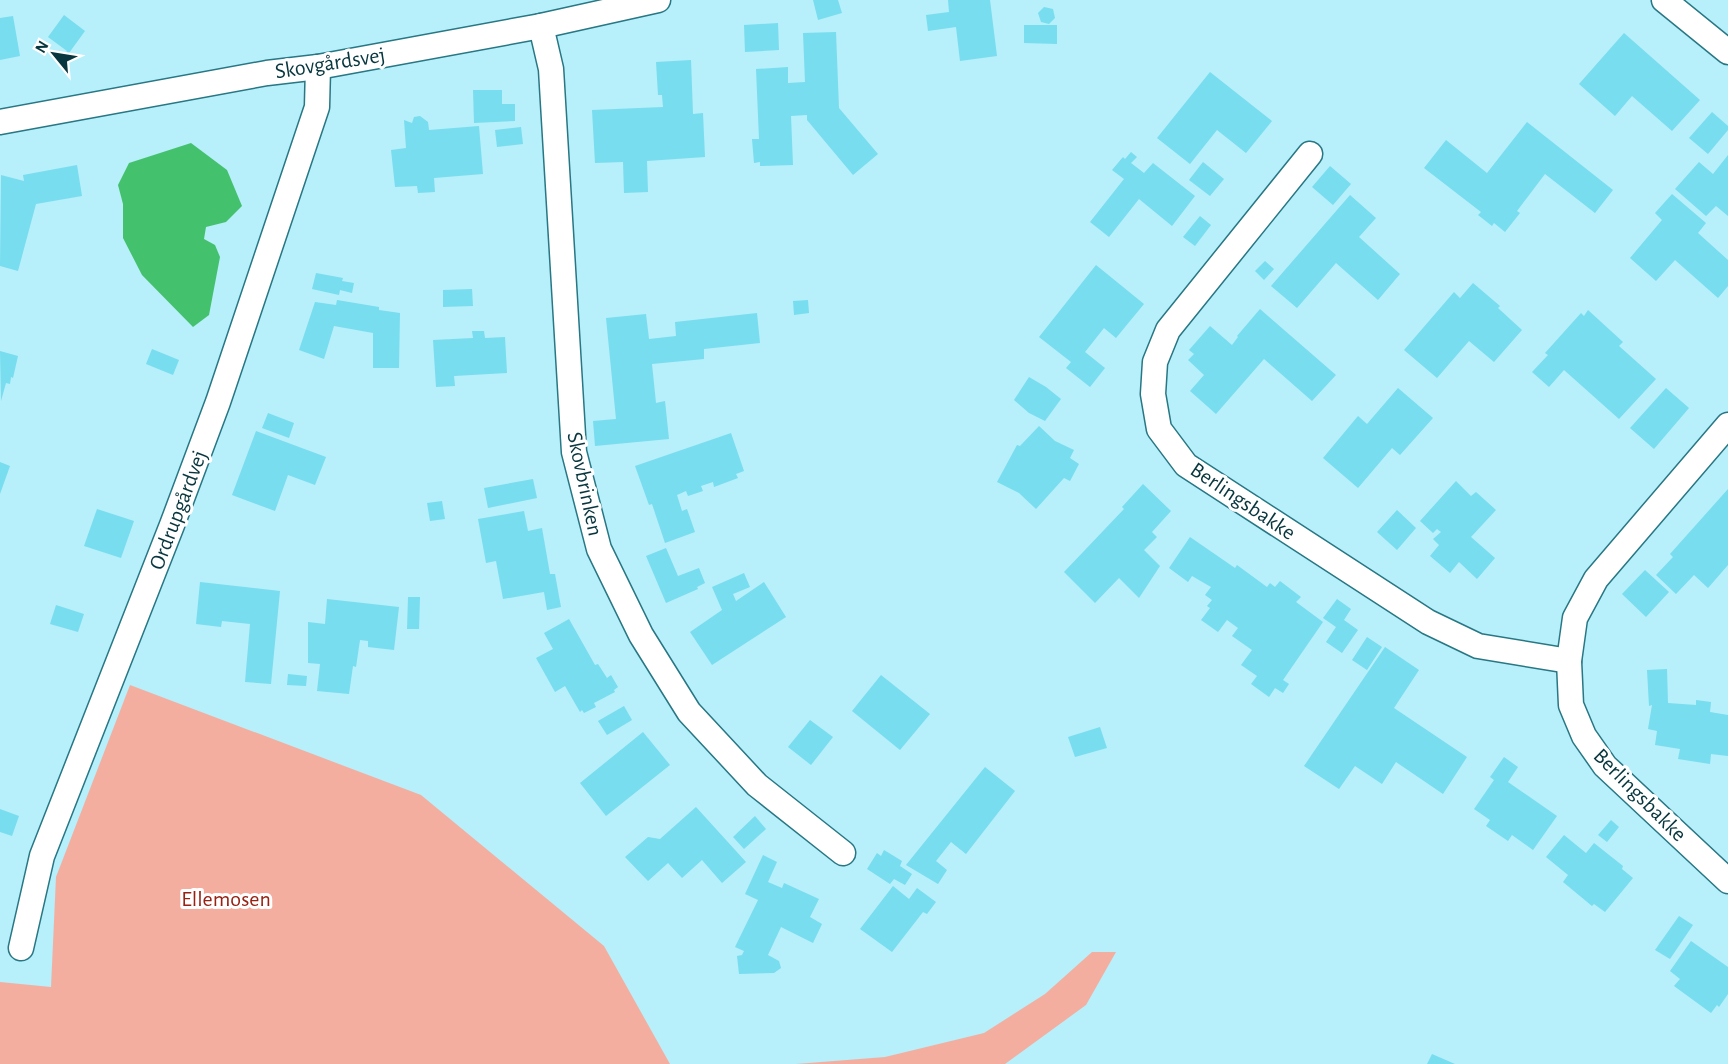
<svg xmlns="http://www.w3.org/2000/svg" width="1728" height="1064" font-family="'Alegreya Sans',sans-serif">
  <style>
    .green { fill: #f4aea0 }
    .water { fill: #44c16d }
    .building { fill: #78ddef }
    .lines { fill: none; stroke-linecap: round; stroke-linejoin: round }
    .minor-casing { stroke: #277784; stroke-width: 27 }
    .minor { stroke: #fff; stroke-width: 24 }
    .labels { text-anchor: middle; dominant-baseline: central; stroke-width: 6; stroke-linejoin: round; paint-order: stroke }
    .street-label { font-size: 22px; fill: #08363e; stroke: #fff }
    .park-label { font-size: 22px; fill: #972214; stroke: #fff }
  </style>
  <rect width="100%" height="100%" fill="#b7effa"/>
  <!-- green -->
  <g class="green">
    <polygon points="130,685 421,795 604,946 670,1064 0,1064 0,982 51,987 56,877"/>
    <polygon points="1092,952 1116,952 1086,1005 1005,1064 796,1064 885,1057 984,1033 1045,994"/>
  </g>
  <!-- water -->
  <polygon class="water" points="191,143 227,170 242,206 226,222 206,227 204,239 215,245 220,257 209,315 193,327 142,275 123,238 123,204 118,185 129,163"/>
  <!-- building -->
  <g class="building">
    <polygon points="813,0 838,0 842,13 818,20"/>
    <polygon points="948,0 990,0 997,56 960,61 956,27 928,31 926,15 949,12"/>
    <polygon points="1044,7 1053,9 1055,18 1049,24 1041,22 1038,13"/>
    <polygon points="64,15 85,31 69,53 72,55 67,62 62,58 67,51 48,37"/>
    <polygon points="13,16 20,56 0,60 0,18"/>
    <polygon points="778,23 779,50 745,52 744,25"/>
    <polygon points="1024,25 1057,25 1057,44 1024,43"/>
    <polygon points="836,32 839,108 878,154 853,175 807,120 807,115 791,116 793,165 760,166 760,162 754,163 752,139 759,139 756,69 788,67 788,83 805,82 803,33"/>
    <polygon points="1624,33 1700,100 1672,131 1632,96 1615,116 1579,84"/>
    <polygon points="691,60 693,114 703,113 705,157 647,161 648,192 624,193 623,162 595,163 592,110 663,107 662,95 658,95 656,62"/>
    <polygon points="1210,72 1272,121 1246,153 1217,130 1190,164 1157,138"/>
    <polygon points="473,90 502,90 502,104 515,104 515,121 474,123"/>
    <polygon points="1712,112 1728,126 1728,130 1708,154 1689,138"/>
    <polygon points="420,116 428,122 429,130 479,126 483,174 434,178 435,192 418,193 417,186 395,187 391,150 406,148 404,120 412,123 414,117"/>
    <polygon points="1527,122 1613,190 1595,213 1545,174 1517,211 1520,213 1505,232 1494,223 1492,226 1478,215 1481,212 1424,168 1446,140 1487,173"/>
    <polygon points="521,127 523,144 497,147 495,130"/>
    <polygon points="1131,152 1137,157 1131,163 1144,173 1153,163 1195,196 1172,226 1139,199 1109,237 1090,222 1124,179 1112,170 1123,157 1125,159"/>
    <polygon points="1728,155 1728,216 1716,206 1706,216 1675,189 1699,162 1713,174"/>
    <polygon points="1203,162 1224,179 1210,196 1189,180"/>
    <polygon points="77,165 82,196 36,204 18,271 0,266 1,175 24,181 23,175"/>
    <polygon points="1330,166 1351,184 1333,205 1312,187"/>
    <polygon points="1672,194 1706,223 1698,233 1728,260 1728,286 1718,298 1675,260 1656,281 1630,258 1662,220 1655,213"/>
    <polygon points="1350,195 1376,218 1359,237 1400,274 1378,300 1336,263 1297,308 1271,286"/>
    <polygon points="1200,216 1211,225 1195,246 1183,237"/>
    <polygon points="1265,261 1274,269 1264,280 1255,271"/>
    <polygon points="1096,265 1144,304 1116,338 1104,328 1085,352 1105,368 1090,387 1066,368 1071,362 1039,337"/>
    <polygon points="316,273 343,278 342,281 354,283 352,293 340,290 339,295 312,289"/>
    <polygon points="1473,283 1500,306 1498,308 1522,330 1494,362 1469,341 1437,378 1404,350 1454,292 1460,298"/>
    <polygon points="472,289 473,306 443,307 443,290"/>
    <polygon points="337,300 379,307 379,310 400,313 399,368 373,368 373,333 334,326 324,359 299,350 315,302 336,305"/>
    <polygon points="808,300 809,313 794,315 793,301"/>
    <polygon points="1260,309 1336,375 1312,401 1264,359 1216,414 1190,391 1204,375 1188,360 1194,354 1189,350 1210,326 1232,345 1238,337 1237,336"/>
    <polygon points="1588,310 1623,342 1619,346 1656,379 1619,419 1564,370 1549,387 1532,372 1548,355 1545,353 1581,313 1584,316"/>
    <polygon points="757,313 760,343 704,349 704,359 652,364 656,403 665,401 669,439 595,446 593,421 616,419 606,318 646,314 649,339 676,336 675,322"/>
    <polygon points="472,331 484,331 485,338 505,337 507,373 454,376 455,386 436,387 433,340 473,338"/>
    <polygon points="152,349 179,360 173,375 146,364"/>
    <polygon points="0,351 18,356 13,378 11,377 10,384 6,383 1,401"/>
    <polygon points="1029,377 1046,387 1061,399 1045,421 1029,413 1014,400"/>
    <polygon points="1398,388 1433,418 1400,455 1392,448 1358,488 1323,458 1358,416 1367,424"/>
    <polygon points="1666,388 1689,408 1654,449 1630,428"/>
    <polygon points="268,413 294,423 289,438 262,428"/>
    <polygon points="1039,426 1055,441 1074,450 1070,458 1079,464 1070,481 1064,478 1036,509 1019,493 997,482 1017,445 1020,446"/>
    <polygon points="256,431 326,457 315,485 288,475 275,511 232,495"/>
    <polygon points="731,433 744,471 736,474 738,478 714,487 713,482 701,486 703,491 688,496 686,491 677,495 682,511 687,509 695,532 665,543 652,504 649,505 635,466"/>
    <polygon points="0,462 10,466 0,494"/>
    <polygon points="533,479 537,498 488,508 484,488"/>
    <polygon points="1456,481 1471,496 1476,492 1496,510 1471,537 1495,558 1477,579 1459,562 1450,573 1430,556 1439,545 1433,539 1441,532 1437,529 1433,533 1420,521"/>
    <polygon points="1143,484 1171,511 1152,532 1157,537 1144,550 1160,566 1139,598 1119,578 1095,603 1064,572 1124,509 1122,507"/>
    <polygon points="1728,489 1728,565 1708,588 1694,575 1676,594 1656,575 1673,557 1670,554"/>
    <polygon points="442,501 445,519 430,521 427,503"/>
    <polygon points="97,509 134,521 121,558 84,546"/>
    <polygon points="1397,510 1416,528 1397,550 1377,532"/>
    <polygon points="524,511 528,531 542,528 550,574 555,574 561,607 547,610 544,592 503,599 496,561 486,563 478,519"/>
    <polygon points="1190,537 1235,568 1237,565 1267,587 1270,583 1275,587 1280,581 1301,597 1296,602 1323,622 1283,680 1289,684 1283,693 1275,688 1269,697 1251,684 1257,676 1241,665 1252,650 1232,636 1238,628 1227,620 1218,632 1201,620 1210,608 1207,606 1212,600 1205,595 1211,587 1192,576 1188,582 1169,568"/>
    <polygon points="666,548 678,576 699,568 705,583 697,587 698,589 666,603 646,556"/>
    <polygon points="1645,570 1669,592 1646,617 1622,594"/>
    <polygon points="744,573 750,587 733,594 736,601 764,582 786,617 712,665 690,632 722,610 712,587"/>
    <polygon points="200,582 280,591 271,684 245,682 250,624 222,621 221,627 196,624"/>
    <polygon points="408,597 420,597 419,629 407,629"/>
    <polygon points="327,599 399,607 394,650 368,647 368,641 360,640 356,667 353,666 349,694 317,691 320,664 308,663 308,622 325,624"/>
    <polygon points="1337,599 1351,609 1344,620 1358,630 1342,653 1326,642 1336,627 1323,618"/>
    <polygon points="56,605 84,614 78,632 50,624"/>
    <polygon points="569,619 595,665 598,664 607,678 611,675 618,687 614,690 615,692 594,703 596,707 584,713 582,710 580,712 565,686 555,692 536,658 553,649 544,633"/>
    <polygon points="1367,637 1382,647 1367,670 1352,660"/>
    <polygon points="1385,647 1419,670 1394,708 1467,757 1443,794 1396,762 1382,784 1355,766 1339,789 1304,766"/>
    <polygon points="1667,669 1668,703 1696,705 1696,700 1711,702 1710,712 1728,715 1728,756 1711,754 1710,764 1678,759 1680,749 1655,745 1657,731 1648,729 1652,705 1649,706 1647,670"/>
    <polygon points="288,674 307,676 306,686 287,685"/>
    <polygon points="881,675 930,714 900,750 852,711"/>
    <polygon points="624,706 632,720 607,735 598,721"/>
    <polygon points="810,720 833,737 811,765 788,747"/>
    <polygon points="1100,727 1107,748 1075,757 1068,737"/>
    <polygon points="643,732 670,765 606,816 580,783"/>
    <polygon points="1504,757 1518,767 1508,782 1557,816 1533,850 1512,835 1508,841 1486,826 1490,820 1474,809 1494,780 1490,777"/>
    <polygon points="985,767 1015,791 966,854 951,842 936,861 947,870 938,884 906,865"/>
    <polygon points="696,807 746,862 722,883 702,860 682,878 668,863 648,881 625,857 648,837 660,839"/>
    <polygon points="0,809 19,816 12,836 0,832"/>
    <polygon points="755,816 766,829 744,849 733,837"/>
    <polygon points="1611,820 1619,827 1607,842 1598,835"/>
    <polygon points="1564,835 1586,853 1594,843 1623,866 1622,869 1633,878 1605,912 1594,904 1592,906 1563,882 1568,875 1546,857"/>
    <polygon points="884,850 902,861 900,866 912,874 905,885 894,879 890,884 867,869 877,853 881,856"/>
    <polygon points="763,855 777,862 768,882 782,888 784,883 819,899 810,917 822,924 813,943 781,927 768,955 779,961 781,968 774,973 739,974 737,956 742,955 744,951 735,947 758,900 745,894"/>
    <polygon points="893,886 909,899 917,888 936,902 927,914 923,912 892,952 860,929"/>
    <polygon points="1679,916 1693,925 1670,959 1655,950"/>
    <polygon points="1691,941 1728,967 1728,994 1719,1007 1717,1005 1711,1013 1674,986 1680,979 1670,971"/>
    <polygon points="1432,1054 1455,1064 1427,1064"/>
  </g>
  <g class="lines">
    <!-- minor casing -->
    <g class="minor-casing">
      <g id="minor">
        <polyline points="1664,0 1728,52"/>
        <polyline points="541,26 551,69 574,452 599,549 641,635 689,712 757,785 843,853"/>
        <polyline points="0,122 267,73 318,67 541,26 658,0"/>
        <polyline points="1310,154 1168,330 1155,362 1153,394 1159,429 1186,465 1428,622 1478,646 1569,661"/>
        <polyline points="1728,425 1596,579 1575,618 1569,661 1571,705 1584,736 1605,766 1728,881"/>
        <polyline points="21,948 42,856 172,525 218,402 317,107 318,67"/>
      </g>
    </g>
    <!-- minor -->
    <use href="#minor" class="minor"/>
  </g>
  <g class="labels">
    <!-- street labels -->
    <g class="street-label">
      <text transform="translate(330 63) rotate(-9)">Skovgårdsvej</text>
      <text transform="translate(585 484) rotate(78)">Skovbrinken</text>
      <text transform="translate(1243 501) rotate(34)">Berlingsbakke</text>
      <text transform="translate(178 510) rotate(-69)">Ordrupgårdvej</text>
      <text transform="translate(1640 795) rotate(45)">Berlingsbakke</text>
    </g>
    <!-- park labels -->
    <g class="park-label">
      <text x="226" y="899">Ellemosen</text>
    </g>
  </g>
  <!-- north arrow -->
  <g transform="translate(54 54) rotate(300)" stroke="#ffffff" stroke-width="4.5" paint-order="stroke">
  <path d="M0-4.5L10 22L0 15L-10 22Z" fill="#08363e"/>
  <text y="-9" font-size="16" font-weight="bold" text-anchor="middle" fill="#08363e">N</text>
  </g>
</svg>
